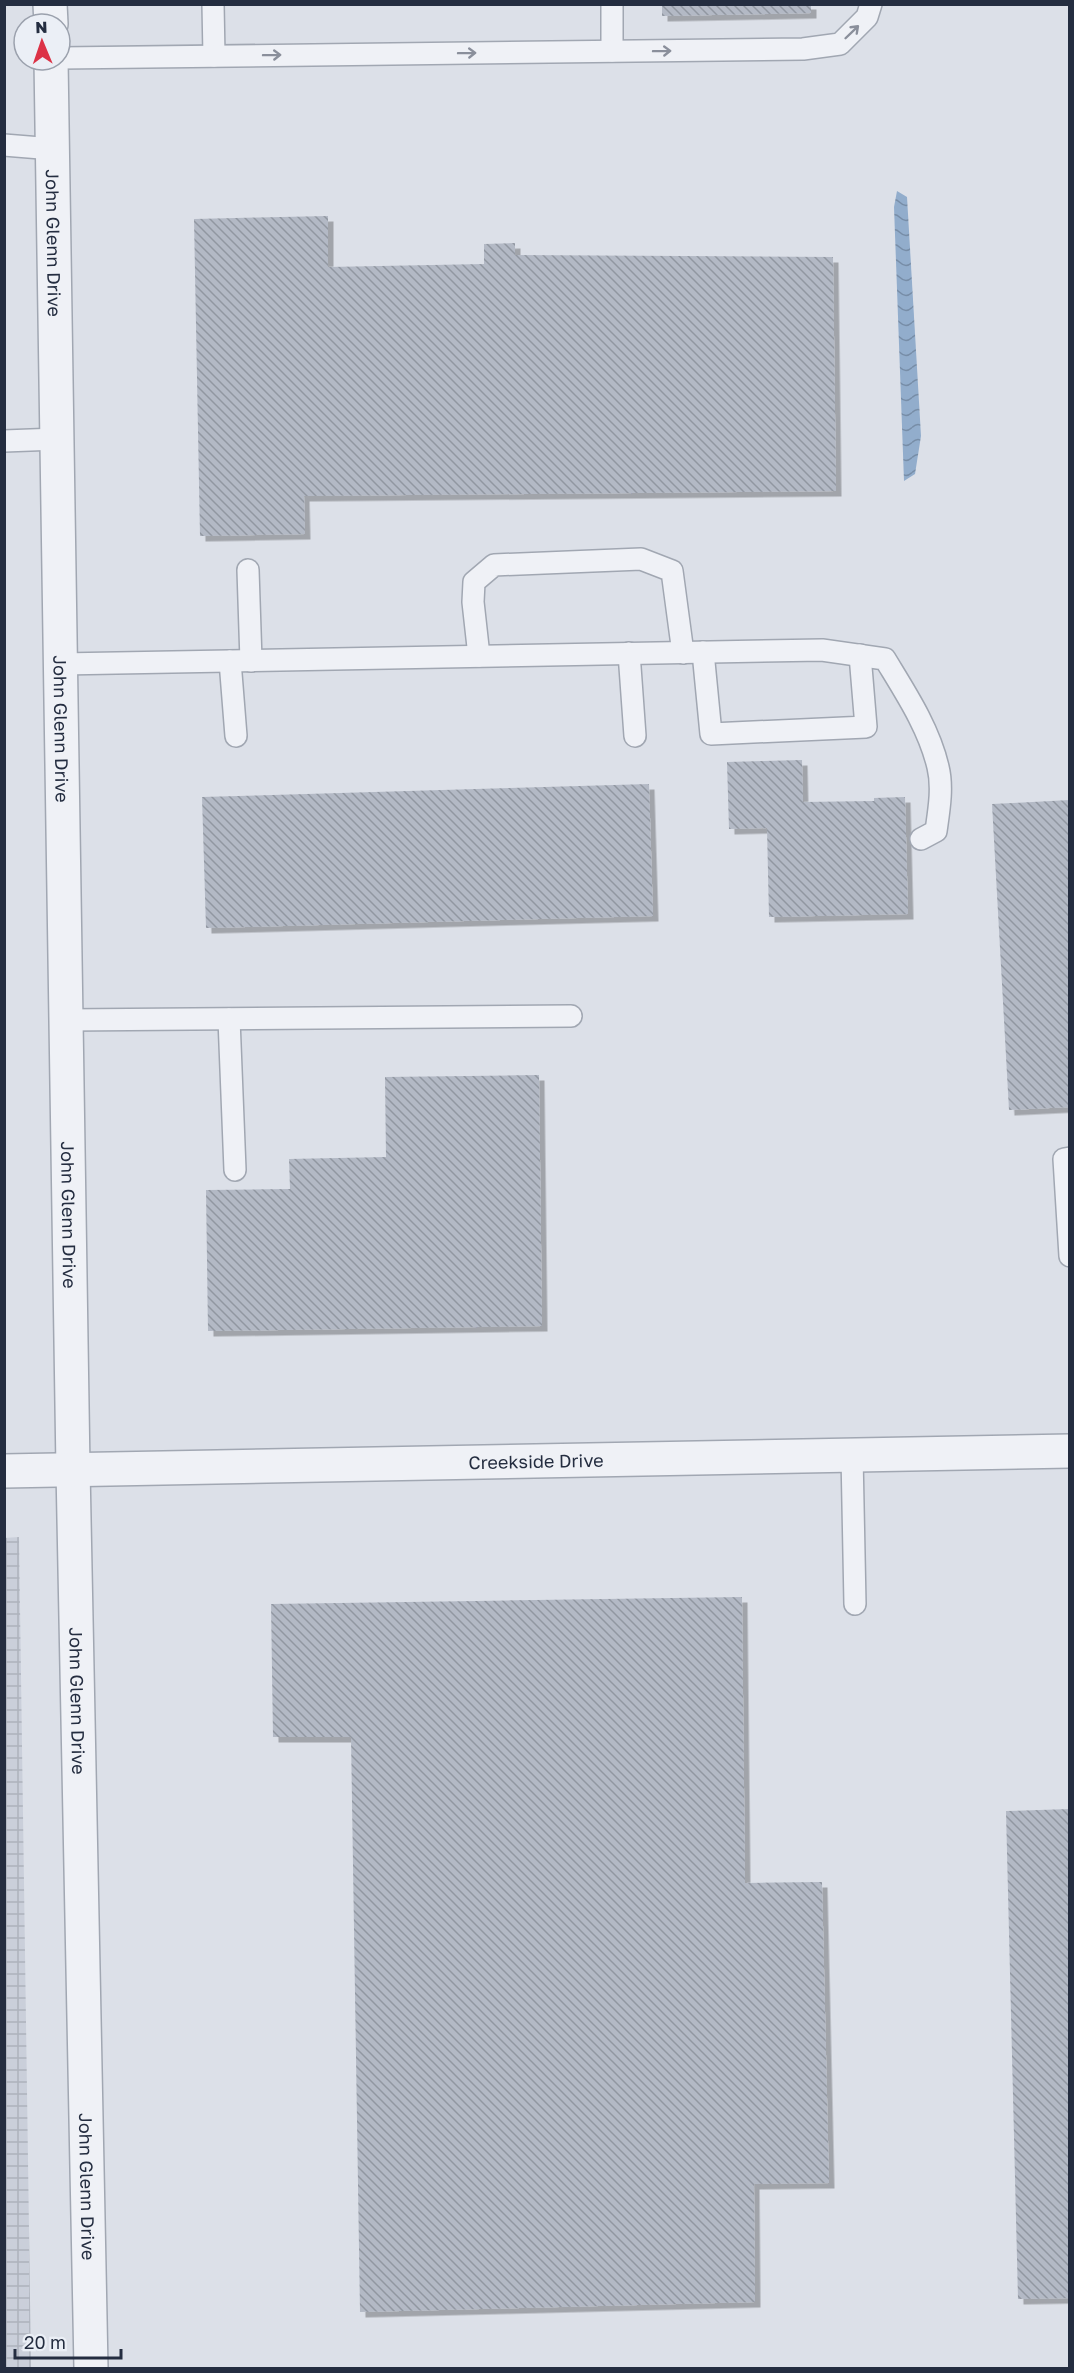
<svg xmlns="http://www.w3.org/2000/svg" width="1074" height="2373" font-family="'Golos Text',sans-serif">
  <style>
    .industrial { fill: url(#industrial-grid) }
    .water { fill: url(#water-waves) }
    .building { fill: url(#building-back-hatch); filter: url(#shadow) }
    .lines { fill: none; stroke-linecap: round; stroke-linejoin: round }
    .lane-casing { stroke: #a1a7b2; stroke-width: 24 }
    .street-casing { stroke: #a1a7b2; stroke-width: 36 }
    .lane { stroke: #eff1f6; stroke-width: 21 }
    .street { stroke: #eff1f6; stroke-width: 33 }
    .oneway { stroke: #8a8f9b }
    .labels { text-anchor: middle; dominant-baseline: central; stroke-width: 4.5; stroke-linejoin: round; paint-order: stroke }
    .street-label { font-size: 18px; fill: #242d40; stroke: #ebeff6 }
  </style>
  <defs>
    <pattern id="industrial-grid" width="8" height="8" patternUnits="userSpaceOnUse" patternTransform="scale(1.5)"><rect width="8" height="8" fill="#cacfda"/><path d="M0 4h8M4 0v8" fill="none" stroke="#adb2bc"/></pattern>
    <pattern id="water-waves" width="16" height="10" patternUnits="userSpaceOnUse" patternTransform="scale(1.5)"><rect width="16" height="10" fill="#92adcc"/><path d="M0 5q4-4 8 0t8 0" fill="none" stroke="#778da7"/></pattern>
    <pattern id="building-back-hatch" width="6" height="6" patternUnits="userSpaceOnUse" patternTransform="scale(1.5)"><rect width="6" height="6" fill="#b3b9c5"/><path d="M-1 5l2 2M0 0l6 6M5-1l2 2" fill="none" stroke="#9197a1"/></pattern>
    <filter id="shadow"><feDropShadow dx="5.5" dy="5.5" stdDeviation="0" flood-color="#0004"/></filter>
  </defs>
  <rect width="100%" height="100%" fill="#dce0e8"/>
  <!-- industrial -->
  <polygon class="industrial" points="19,1537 31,2368 5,2368 4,1538"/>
  <!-- water -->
  <polygon class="water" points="897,191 907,197 921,436 915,474 904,481 894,207"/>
  <!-- building -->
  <g class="building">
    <polygon points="662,4 811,4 811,13 662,16"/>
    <polygon points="328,216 328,267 484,264 484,244 515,243 515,255 833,257 836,491 304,496 305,534 200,536 194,219"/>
    <polygon points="802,760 803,802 874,801 874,798 905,797 908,914 769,917 767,828 729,829 727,762"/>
    <polygon points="649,784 653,916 206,928 202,797"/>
    <polygon points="1070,800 1070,1107 1009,1110 992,804"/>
    <polygon points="539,1075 542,1326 208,1331 206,1190 290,1189 289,1159 386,1157 385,1077"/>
    <polygon points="742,1597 745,1883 822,1882 829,2183 754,2184 755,2302 360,2312 351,1737 273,1737 271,1604"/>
    <polygon points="1070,1809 1070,2298 1018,2299 1006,1811"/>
  </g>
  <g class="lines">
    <!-- lane casing -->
    <g class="lane-casing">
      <g id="lane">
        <polyline points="213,4 214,56"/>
        <polyline points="612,51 612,4"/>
        <polyline points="60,58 803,49 840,44 867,17 871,4"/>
        <polyline points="4,145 53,149"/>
        <polyline points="4,441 57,439"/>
        <polyline points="248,570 251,661"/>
        <polyline points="703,652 711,734 866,727 860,655"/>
        <polyline points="629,653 635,736"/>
        <polyline points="479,656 473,602 474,582 494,565 641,559 672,571 683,653"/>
        <polyline points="230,661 236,736"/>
        <path d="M61,664L822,650L885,659C905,692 929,728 938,767C943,787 939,810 936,831L921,839"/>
        <polyline points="229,1019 235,1170"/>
        <polyline points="66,1020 571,1016"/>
        <polyline points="1070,1158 1064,1159 1070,1256"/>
        <polyline points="852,1455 855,1604"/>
      </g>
    </g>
    <!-- street casing -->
    <g class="street-casing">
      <g id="street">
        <polyline points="50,4 51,24"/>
        <path id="s1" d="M51,60L73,1469L91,2368"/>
        <path id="s2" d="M4,1471L1070,1451"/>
      </g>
    </g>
    <!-- lane -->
    <use href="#lane" class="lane"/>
    <!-- street -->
    <use href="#street" class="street"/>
  </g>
  <!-- one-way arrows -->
  <defs><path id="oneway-shaft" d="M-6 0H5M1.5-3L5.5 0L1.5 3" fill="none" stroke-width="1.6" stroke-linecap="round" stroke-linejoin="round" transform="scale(1.5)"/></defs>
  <g class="oneway">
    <use href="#oneway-shaft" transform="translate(852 32) rotate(-44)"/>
    <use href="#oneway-shaft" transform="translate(662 51) rotate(-1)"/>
    <use href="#oneway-shaft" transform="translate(467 53) rotate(-1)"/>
    <use href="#oneway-shaft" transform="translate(272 55) rotate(-1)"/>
  </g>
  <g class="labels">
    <!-- street labels -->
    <g class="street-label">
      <text stroke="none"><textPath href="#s1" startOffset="183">John Glenn Drive</textPath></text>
      <text stroke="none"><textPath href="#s1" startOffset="669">John Glenn Drive</textPath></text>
      <text stroke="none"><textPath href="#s1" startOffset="1155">John Glenn Drive</textPath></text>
      <text stroke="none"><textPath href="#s2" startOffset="532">Creekside Drive</textPath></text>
      <text stroke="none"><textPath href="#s1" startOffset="1641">John Glenn Drive</textPath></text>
      <text stroke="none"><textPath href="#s1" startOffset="2127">John Glenn Drive</textPath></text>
    </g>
  </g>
  <!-- border -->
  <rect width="1074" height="2373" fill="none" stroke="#242d40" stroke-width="12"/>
  <!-- north arrow -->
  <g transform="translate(42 42) rotate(358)"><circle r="28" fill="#ebeff6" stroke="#9ba1ad" stroke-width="1.5"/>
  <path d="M0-4.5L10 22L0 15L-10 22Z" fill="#dc3246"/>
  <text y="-9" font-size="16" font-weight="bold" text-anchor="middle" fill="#242d40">N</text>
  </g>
  <!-- scale -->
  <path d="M15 2349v9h106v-9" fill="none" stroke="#242d40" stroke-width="3"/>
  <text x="24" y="2349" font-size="18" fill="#242d40" stroke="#ebeff6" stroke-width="4.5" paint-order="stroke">20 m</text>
</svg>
